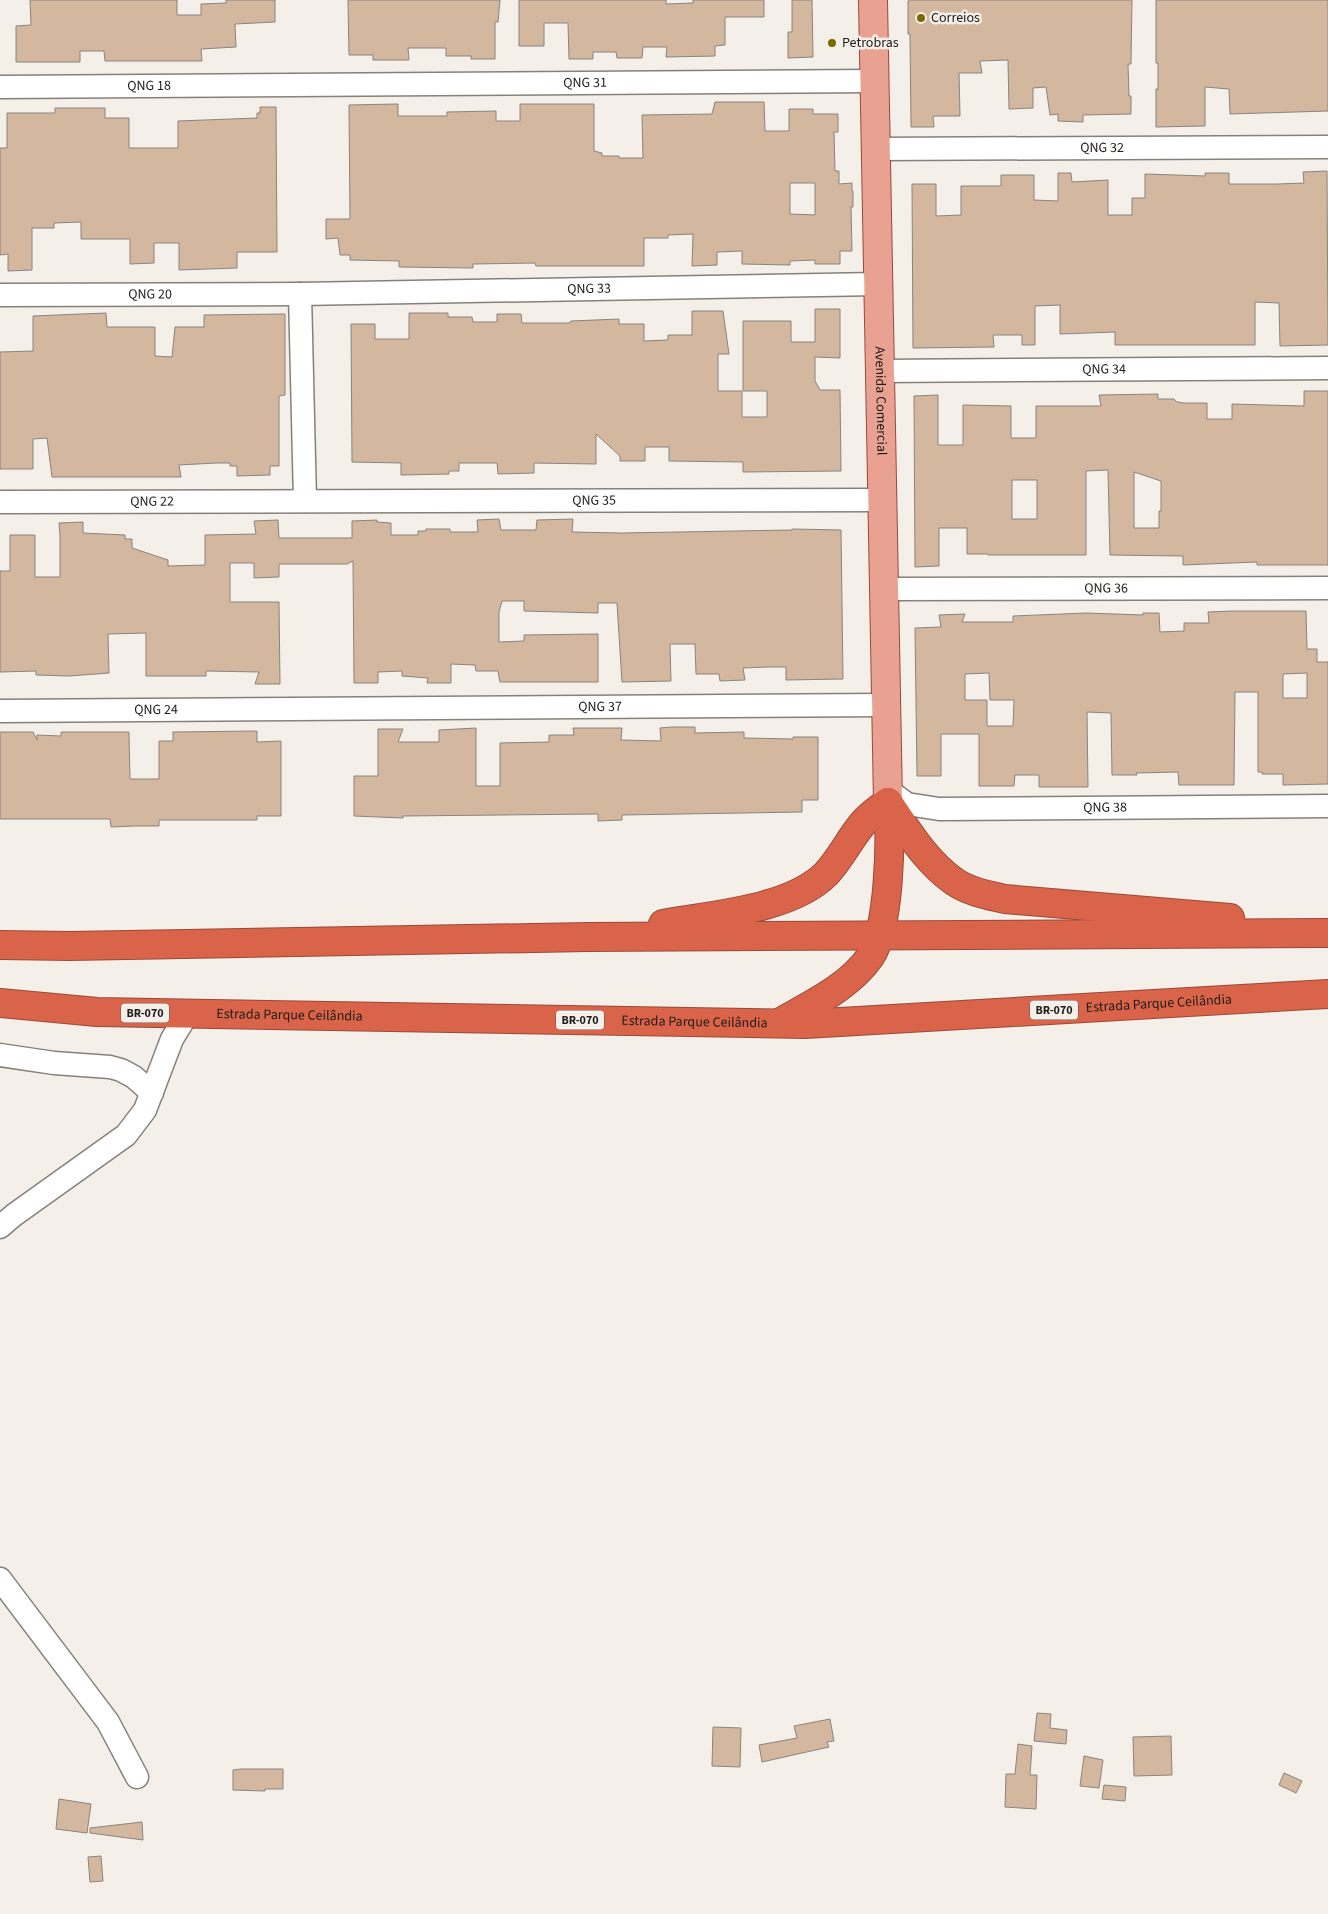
<svg xmlns="http://www.w3.org/2000/svg" width="1328" height="1914" font-family="'Source Sans 3',sans-serif">
  <style>
    .building { fill: #d3b79e; stroke: #8a847f; fill-rule: evenodd }
    .lines { fill: none; stroke-linecap: round; stroke-linejoin: round }
    .minor-casing { stroke: #86807b; stroke-width: 25 }
    .major-casing { stroke: #984a39; stroke-width: 30 }
    .highway-casing { stroke: #984a39; stroke-width: 30 }
    .minor { stroke: #fff; stroke-width: 22 }
    .major { stroke: #e9a292; stroke-width: 28 }
    .highway { stroke: #da6449; stroke-width: 28 }
    .poi-dot { fill: #7e6700; stroke: #f5efe9; stroke-width: 2 }
    .labels { text-anchor: middle; dominant-baseline: central; stroke-width: 5; stroke-linejoin: round; paint-order: stroke }
    .shield { fill: #f5efe9; stroke: #5e5b58; stroke-width: 1 }
    .shield-label { font-size: 12px; font-weight: bold; fill: #1e1b1a }
    .poi-label { font-size: 14px; fill: #1e1b1a; stroke: #f5efe9; text-anchor: start }
    .street-label { font-size: 14px; fill: #1e1b1a; stroke: #f5efe9 }
  </style>
  <rect width="100%" height="100%" fill="#f5efe9"/>
  <!-- building -->
  <g class="building">
    <polygon points="30,0 177,0 177,15 201,15 201,4 226,3 226,0 275,0 275,22 235,24 236,47 201,49 202,61 105,61 104,51 80,51 80,62 16,62 16,26 31,25"/>
    <polygon points="348,0 500,0 498,22 495,22 495,59 471,59 471,56 446,56 446,48 408,48 409,60 373,60 373,55 349,55"/>
    <polygon points="519,0 666,0 666,4 693,3 693,0 764,0 764,17 725,17 725,45 715,46 715,56 666,57 667,47 643,47 642,58 617,58 616,52 593,52 593,59 569,59 568,23 544,23 544,46 519,46"/>
    <polygon points="792,0 812,0 813,57 788,58 788,32 792,32"/>
    <polygon points="910,0 1132,0 1131,64 1128,64 1129,96 1131,96 1131,114 1083,115 1083,122 1058,121 1058,114 1050,115 1046,87 1033,88 1033,108 1009,109 1008,60 980,61 982,73 959,73 960,116 935,116 933,117 934,127 911,127 910,34 908,34 908,1"/>
    <polygon points="1156,0 1328,0 1328,111 1230,114 1229,89 1205,87 1205,126 1156,127 1156,89 1158,89 1158,63 1156,63"/>
    <path d="M715,102H764L765,131H789V109H813V114H838V132H834L835,171H839V184L852,183V191H853V207H851L852,251H840V264H815V260L790,261V265L742,264V251L717,252V265L692,266L693,234L668,235V238H644V266H536L535,263L473,264V268L399,267V261L350,260V255H340L338,238L326,239V219H350L349,105L398,104V116H447V112L496,111V121H520V104H594V151L602,153V156H619V158H643L642,115L712,114ZM790,183H815V215L790,214Z"/>
    <polygon points="260,107 276,107 277,252 237,252 237,268 179,270 179,243 154,243 154,263 130,264 130,239 81,239 81,222 54,223 54,228 32,228 32,270 8,271 8,254 0,255 0,148 7,148 7,113 55,113 55,108 105,108 105,118 129,118 129,148 178,148 178,121 257,118 257,113 260,113"/>
    <polygon points="1327,171 1328,345 1280,346 1279,303 1255,302 1255,345 1115,345 1115,332 1060,334 1060,305 1035,306 1035,345 1022,345 1022,335 993,335 994,347 913,348 912,184 936,184 936,216 961,215 961,186 1001,186 1001,175 1034,175 1034,200 1058,201 1058,173 1071,173 1072,182 1108,180 1108,215 1132,215 1132,198 1145,198 1145,174 1205,176 1205,173 1229,173 1229,184 1278,184 1304,183 1303,172"/>
    <polygon points="815,309 840,309 840,358 815,357 815,381 820,390 840,390 841,471 743,472 743,462 669,461 669,447 645,447 645,461 620,461 620,456 596,434 596,464 534,463 534,473 498,474 497,463 459,463 459,471 449,471 449,474 401,475 401,463 352,462 351,324 375,324 375,339 409,339 409,313 448,313 448,317 472,317 473,322 497,322 497,314 521,314 522,323 570,323 571,321 619,319 619,324 644,324 644,341 668,340 668,335 692,335 692,311 723,311 729,354 718,354 718,391 742,391 742,417 767,417 767,391 743,391 743,321 791,321 791,342 815,342"/>
    <polygon points="106,313 107,327 155,327 155,356 172,357 175,327 204,327 204,315 285,314 285,395 279,396 279,466 270,466 270,475 237,476 237,466 230,466 230,463 216,463 179,465 181,477 52,477 47,438 33,439 33,469 0,469 0,352 33,351 33,316"/>
    <path d="M1304,391H1328V565H1257V562L1183,565V556L1110,555L1108,470L1086,471V555H988V554H967V528H939V566L915,567L914,396L938,395V445H963V405L1011,406V438H1036V406H1101L1099,395L1158,394V399H1174L1177,402L1184,403H1207V419H1232V404L1304,406ZM1134,472L1161,481V511H1159V528H1134ZM1012,480H1037V519H1012Z"/>
    <polygon points="499,519 501,530 536,530 537,520 573,519 572,532 621,533 792,530 792,529 841,530 843,679 786,680 786,667 769,667 743,668 745,680 720,681 719,674 696,674 695,644 670,644 671,681 622,682 617,603 598,603 598,613 524,611 524,601 502,601 499,612 499,642 524,641 524,635 598,634 598,682 500,682 498,671 476,671 475,665 451,664 451,683 427,683 428,678 402,676 402,671 378,672 378,683 354,683 353,561 347,564 279,564 279,577 254,578 254,563 230,563 230,602 279,602 280,684 255,684 259,672 206,671 206,676 146,676 146,633 108,634 109,673 69,676 36,675 36,671 0,672 0,571 10,571 10,535 35,535 35,577 60,577 60,535 59,523 83,522 83,533 125,535 125,539 132,539 132,548 168,560 168,566 205,565 205,535 256,534 254,521 278,520 279,538 352,538 352,521 377,520 377,522 391,523 391,535 418,535 418,531 426,531 426,529 450,529 450,532 478,532 477,520"/>
    <path d="M1233,611H1306L1307,649H1317V662H1328V784L1283,785V774H1262V772H1258V692H1235L1234,785H1179L1178,772L1136,773L1137,775H1112L1111,713L1087,712L1088,787H1039V775H1015L1014,786H979V734H941V776H917L915,628L941,627L939,615L965,614L962,622H1013V616L1086,613L1143,615V613H1159L1160,632L1184,631V623H1209L1208,612ZM989,673L990,700H1014L1013,726H987V700H965V674ZM1307,673V698H1283V674Z"/>
    <polygon points="671,727 695,727 695,733 744,732 744,738 793,739 793,737 818,737 818,800 802,800 802,812 622,815 622,820 598,821 598,814 403,816 403,818 354,816 354,776 378,776 378,729 403,729 398,742 439,742 439,730 476,728 476,786 500,786 500,743 549,742 549,735 574,735 573,728 622,728 621,740 661,741 660,728"/>
    <polygon points="257,731 257,742 281,741 281,816 257,816 257,820 159,820 159,826 135,826 111,827 110,819 0,819 0,732 33,732 37,740 37,735 61,736 61,732 129,732 130,779 159,779 159,741 173,741 173,732"/>
    <polygon points="1037,1713 1051,1714 1050,1728 1067,1730 1066,1744 1034,1741"/>
    <polygon points="830,1719 834,1741 827,1742 829,1747 762,1762 759,1745 797,1738 794,1726"/>
    <polygon points="713,1727 741,1728 740,1767 712,1766"/>
    <polygon points="1171,1736 1172,1775 1134,1776 1133,1737"/>
    <polygon points="1018,1744 1032,1746 1030,1775 1037,1775 1036,1809 1005,1807 1006,1774 1015,1774"/>
    <polygon points="1084,1756 1103,1760 1099,1788 1080,1786"/>
    <polygon points="241,1769 283,1769 283,1789 265,1789 265,1791 233,1790 233,1770"/>
    <polygon points="1284,1773 1302,1781 1296,1793 1279,1785"/>
    <polygon points="1104,1785 1126,1787 1125,1801 1102,1799"/>
    <polygon points="59,1799 91,1804 87,1833 56,1829"/>
    <polygon points="142,1822 143,1840 90,1833 90,1828"/>
    <polygon points="101,1856 103,1881 90,1882 88,1857"/>
  </g>
  <g class="lines">
    <!-- minor casing -->
    <g class="minor-casing">
      <g id="minor">
        <path id="s1" d="M0,87L874,81"/>
        <path id="s2" d="M876,149L1328,147"/>
        <polyline points="300,294 305,501"/>
        <path id="s3" d="M0,295L300,294L878,284"/>
        <path id="s4" d="M880,371L1328,368"/>
        <path id="s5" d="M0,502L882,500"/>
        <path id="s6" d="M884,589L1328,588"/>
        <path id="s7" d="M0,711L886,705"/>
        <path id="s8" d="M888,790L907,804L939,809L1328,806"/>
        <polyline points="0,1055 54,1063 110,1067 121,1070 134,1077 152,1093"/>
        <polyline points="0,1227 14,1215 126,1135 145,1110 172,1039 188,1013"/>
        <polyline points="0,1579 108,1722 137,1777"/>
      </g>
    </g>
    <!-- major casing -->
    <g class="major-casing">
      <g id="major">
        <path id="s9" d="M873,0L888,802"/>
      </g>
    </g>
    <!-- highway casing -->
    <g class="highway-casing">
      <g id="highway">
        <path d="M888,802C907,830 926,862 955,882C970,892 988,895 1005,899L1230,918"/>
        <path d="M663,924C711,915 790,910 826,874C841,858 850,838 864,822C871,814 880,808 888,802"/>
        <polyline points="0,945 70,946 588,937 1328,933"/>
        <path id="s10" d="M0,1003L97,1012L805,1024L1328,994"/>
        <path d="M781,1022C812,1004 849,987 870,957C890,928 891,839 888,802"/>
      </g>
    </g>
    <!-- minor -->
    <use href="#minor" class="minor"/>
    <!-- major -->
    <use href="#major" class="major"/>
    <!-- highway -->
    <use href="#highway" class="highway"/>
  </g>
  <!-- markers -->
  <g class="poi-dot">
    <circle cx="921" cy="18" r="5"/>
    <circle cx="832" cy="43" r="5"/>
  </g>
  <g class="labels">
    <!-- shield labels -->
    <g class="shield">
      <rect x="1030" y="1000.5" width="48" height="19" rx="4"/>
      <rect x="121" y="1003.5" width="48" height="19" rx="4"/>
      <rect x="556" y="1010.5" width="48" height="19" rx="4"/>
    </g>
    <g class="shield-label">
      <text x="1054" y="1010">BR-070</text>
      <text x="145" y="1013">BR-070</text>
      <text x="580" y="1020">BR-070</text>
    </g>
    <!-- poi labels -->
    <g class="poi-label">
      <text x="931" y="18">Correios</text>
      <text x="842" y="43">Petrobras</text>
    </g>
    <!-- street labels -->
    <g class="street-label">
      <text stroke="none"><textPath href="#s1" startOffset="585">QNG 31</textPath></text>
      <text stroke="none"><textPath href="#s1" startOffset="149">QNG 18</textPath></text>
      <text stroke="none"><textPath href="#s2" startOffset="226">QNG 32</textPath></text>
      <text stroke="none"><textPath href="#s3" startOffset="589">QNG 33</textPath></text>
      <text stroke="none"><textPath href="#s3" startOffset="150">QNG 20</textPath></text>
      <text stroke="none"><textPath href="#s4" startOffset="224">QNG 34</textPath></text>
      <text stroke="none"><textPath href="#s9" startOffset="401">Avenida Comercial</textPath></text>
      <text stroke="none"><textPath href="#s5" startOffset="594">QNG 35</textPath></text>
      <text stroke="none"><textPath href="#s5" startOffset="152">QNG 22</textPath></text>
      <text stroke="none"><textPath href="#s6" startOffset="222">QNG 36</textPath></text>
      <text stroke="none"><textPath href="#s7" startOffset="600">QNG 37</textPath></text>
      <text stroke="none"><textPath href="#s7" startOffset="156">QNG 24</textPath></text>
      <text stroke="none"><textPath href="#s8" startOffset="222">QNG 38</textPath></text>
      <text stroke="none"><textPath href="#s10" startOffset="1160">Estrada Parque Ceilândia</textPath></text>
      <text stroke="none"><textPath href="#s10" startOffset="290">Estrada Parque Ceilândia</textPath></text>
      <text stroke="none"><textPath href="#s10" startOffset="695">Estrada Parque Ceilândia</textPath></text>
    </g>
  </g>
</svg>
